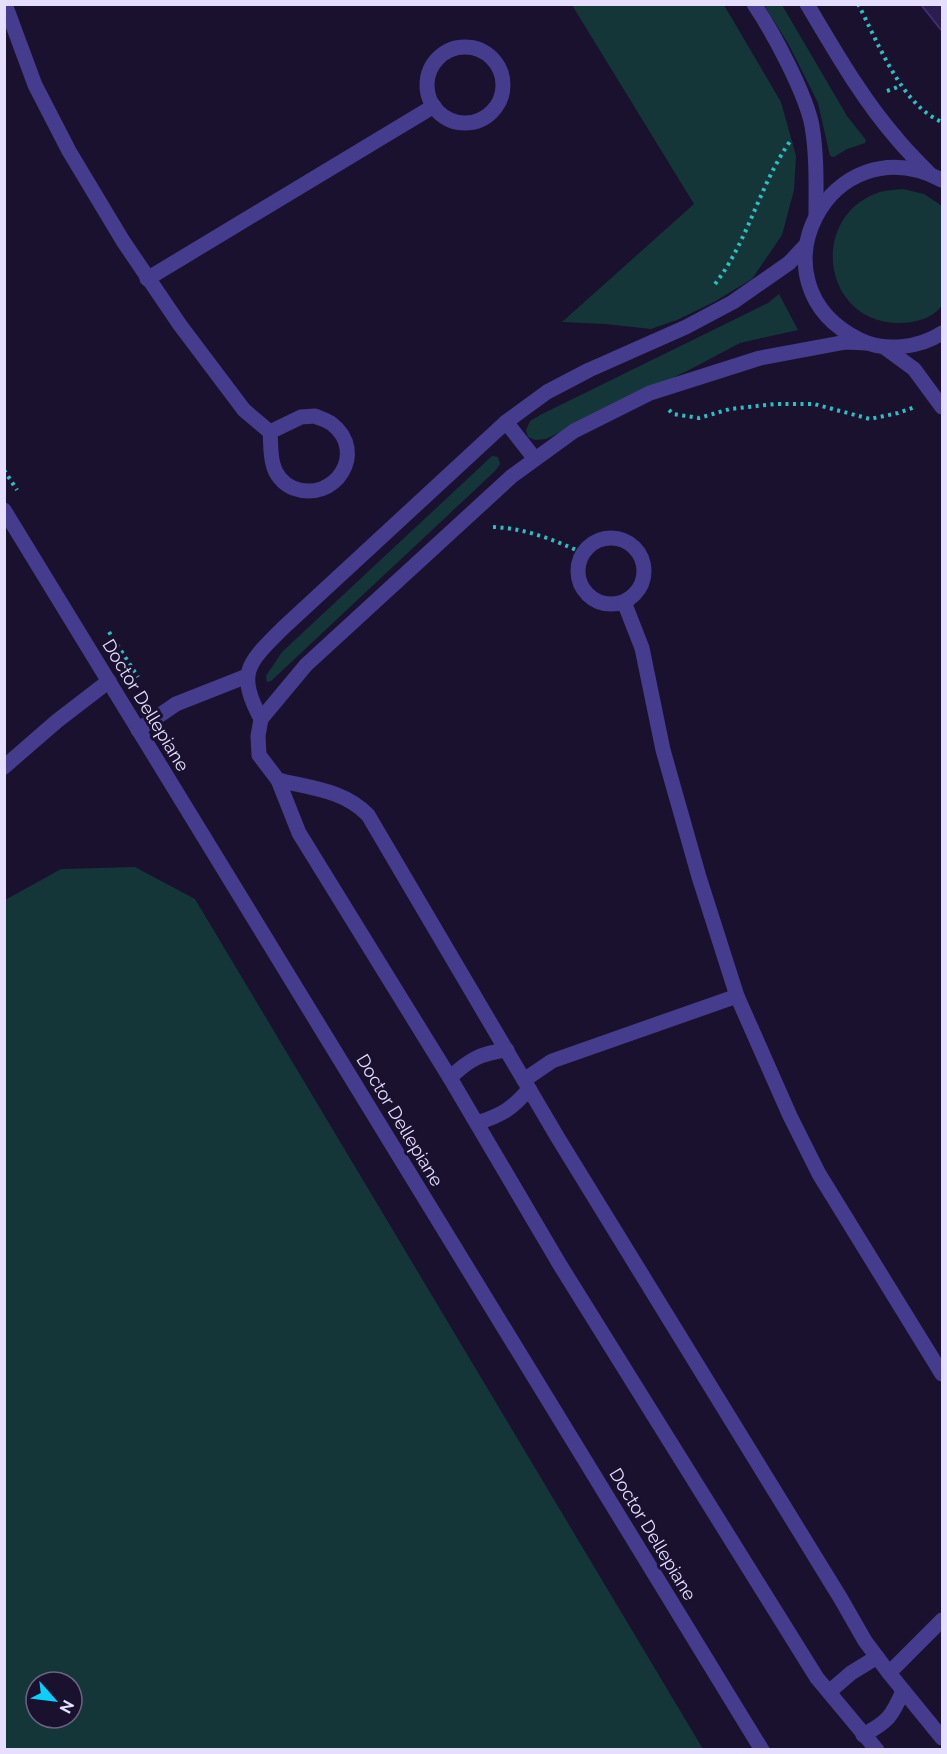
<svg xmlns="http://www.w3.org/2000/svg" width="947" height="1754" font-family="Raleway,sans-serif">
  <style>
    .green { fill: #143638; fill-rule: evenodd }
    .building { fill: #2c1d4f; stroke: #452f7c; stroke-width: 1.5 }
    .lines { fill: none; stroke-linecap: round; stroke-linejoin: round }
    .path { stroke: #2fbec2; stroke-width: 4; stroke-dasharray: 3 4.5; stroke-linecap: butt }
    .street { stroke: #463c8d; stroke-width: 15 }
    .labels { text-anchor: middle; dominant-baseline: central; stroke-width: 6; stroke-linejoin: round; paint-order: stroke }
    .street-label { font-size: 18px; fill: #e5deff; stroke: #19112e }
  </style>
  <rect width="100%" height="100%" fill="#19112e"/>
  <!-- green -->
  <g class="green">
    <polygon points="572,5 724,5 781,102 796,156 794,190 782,235 752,279 714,302 677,320 651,329 605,324 562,322 694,204"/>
    <polygon points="764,5 782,5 847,116 866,140 865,143 847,149 834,157 830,156 818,103 789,45"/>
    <path d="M903,189L924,194L942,206V306C938,310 933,315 928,317C918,322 906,323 896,323C821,320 809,215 880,192C887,190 895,190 903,189Z"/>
    <polygon points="779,294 798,330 740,343 691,369 546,439 535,440 528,437 526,430 530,421 542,414 768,303"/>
    <polygon points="492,456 498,457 500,464 495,471 271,681 267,682 266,676 282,652"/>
    <path d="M135,867L195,899L703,1749H5V900L61,869ZM36,1682H72V1718H36Z"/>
  </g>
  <!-- building -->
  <polygon class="building" points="921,4 942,4 942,31 922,6"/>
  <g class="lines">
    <!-- path -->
    <g class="path">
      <path d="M858,4C878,42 901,105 942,122"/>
      <polyline points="887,91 901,86"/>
      <path d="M715,284C749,240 759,185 791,140"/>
      <polyline points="669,410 673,414 699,418 730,409 775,404 814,404 870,419 898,413 915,407"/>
      <polyline points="4,470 17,490"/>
      <path d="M493,527C525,528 554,540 583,553"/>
      <polyline points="109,632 138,677"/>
    </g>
    <!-- street -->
    <g class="street">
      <polyline points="5,4 35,85 69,151 123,241 180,325 244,410 270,432"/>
      <path d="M754,4C773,32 806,94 812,126C817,156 816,185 816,215"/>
      <path d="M807,4C835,51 862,99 898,140C908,152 919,163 930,174"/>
      <circle cx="465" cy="85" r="38"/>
      <path d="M942,180C830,121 745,284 860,340C885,352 919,348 942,333"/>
      <polyline points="147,279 434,106"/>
      <polyline points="866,343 846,342 760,358 650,393 574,431 512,476 306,665 261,719 258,736 259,755 278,780 299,833 450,1078 560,1265 817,1678 877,1750"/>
      <polyline points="884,347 914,369 942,407"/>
      <path d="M315,416C321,419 327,420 332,424C368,452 335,504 293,488C283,484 275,474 273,464C270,454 271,442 270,432L301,417Z"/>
      <polyline points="506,422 535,459"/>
      <polyline points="4,510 762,1750"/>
      <circle cx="611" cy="571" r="33"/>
      <polyline points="624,602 642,648 663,750 699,877 737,996 790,1116 819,1174 942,1374"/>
      <path d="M261,719C236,672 248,663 283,628L506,422L547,392L589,370L686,327L733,302L789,263L806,245"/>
      <polyline points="138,730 176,704 247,676"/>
      <polyline points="4,767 57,721 109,681"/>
      <path d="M278,780C310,788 344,790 368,815L558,1138L841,1599L865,1641L889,1673L942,1738"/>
      <path d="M450,1078C468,1060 481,1053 507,1050"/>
      <polyline points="524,1080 552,1061 737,996"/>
      <path d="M477,1123C502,1115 512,1109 529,1089"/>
      <polyline points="889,1673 942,1620"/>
      <polyline points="829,1692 851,1673 877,1657"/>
      <path d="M863,1735C888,1722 892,1716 903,1691"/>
    </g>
  </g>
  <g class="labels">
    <!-- street labels -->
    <g class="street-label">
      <text transform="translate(146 705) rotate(59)">Doctor Dellepiane</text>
      <text transform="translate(400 1120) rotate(59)">Doctor Dellepiane</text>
      <text transform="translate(653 1534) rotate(59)">Doctor Dellepiane</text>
    </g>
  </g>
  <!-- border -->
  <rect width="947" height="1754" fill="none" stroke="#e5deff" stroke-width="12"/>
  <!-- north arrow -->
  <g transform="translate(54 1700) rotate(118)"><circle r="28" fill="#19112e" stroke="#6b6382" stroke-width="1.5"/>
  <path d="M0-4.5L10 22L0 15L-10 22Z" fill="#0ad0ff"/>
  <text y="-9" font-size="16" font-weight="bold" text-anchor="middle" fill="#e5deff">N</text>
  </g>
</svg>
